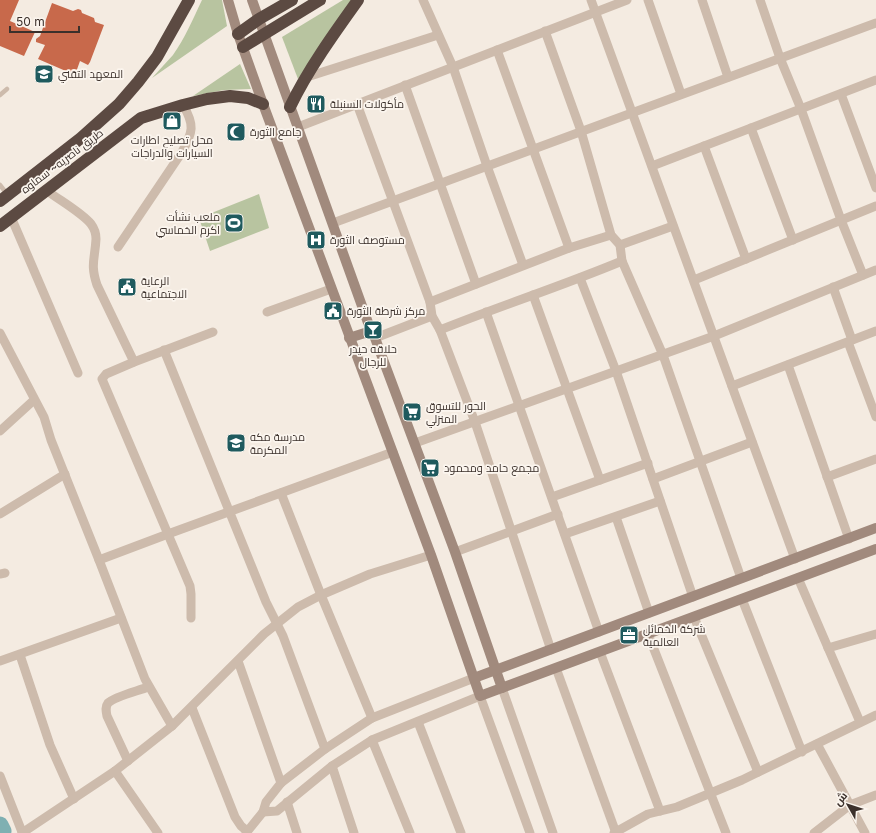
<svg xmlns="http://www.w3.org/2000/svg" width="876" height="833" font-family="Inter,Cairo,sans-serif">
  <style>
    .green { fill: #b8c4a0 }
    .lines { fill: none; stroke-linecap: round; stroke-linejoin: round }
    .river { stroke: #7fb0b2; stroke-width: 17 }
    .building { fill: #c8694b }
    .lane { stroke: #cdbbac; stroke-width: 4.5 }
    .street { stroke: #cdbbac; stroke-width: 9 }
    .secondary { stroke: #a18a7d; stroke-width: 10 }
    .highway { stroke: #5c4a42; stroke-width: 12 }
    .labels { text-anchor: middle; dominant-baseline: central; stroke-width: 3.5; stroke-linejoin: round; paint-order: stroke }
    .poi-label { font-size: 11px; fill: #3b302b; stroke: #fbf5ee; text-anchor: start }
    .street-label { font-size: 11px; fill: #3b302b; stroke: #fbf5ee }
  </style>
  <rect width="100%" height="100%" fill="#f4ebe1"/>
  <!-- green -->
  <g class="green">
    <path d="M202,0H222L227,26L152,78C159,70 166,63 173,55C185,38 193,19 202,0Z"/>
    <polygon points="343,0 352,0 298,79 282,37"/>
    <polygon points="240,64 251,89 224,90 193,96"/>
    <polygon points="259,194 269,228 210,251 199,218"/>
  </g>
  <g class="lines">
    <!-- river -->
    <polyline class="river" points="0,825 3,831"/>
  </g>
  <!-- building -->
  <g class="building">
    <polygon points="0,0 19,0 10,21 35,32 24,56 0,46"/>
    <polygon points="52,3 73,11 78,9 81,10 82,13 94,18 95,22 104,25 90,62 88,65 80,61 75,75 38,59 45,45 36,42 36,39 40,36"/>
  </g>
  <g class="lines">
    <!-- lane -->
    <g class="lane">
      <polyline points="0,95 7,89"/>
      <polyline points="0,185 7,194"/>
    </g>
    <!-- street -->
    <g class="street">
      <polyline points="423,0 453,67 487,166 523,265"/>
      <polyline points="591,0 795,559"/>
      <polyline points="648,0 681,94"/>
      <polyline points="702,0 728,77"/>
      <polyline points="760,0 780,58 801,109 841,220 863,275"/>
      <polyline points="545,31 581,131 611,235 620,245 622,261 663,355 741,578"/>
      <polyline points="497,50 569,248"/>
      <polyline points="307,77 438,35"/>
      <polyline points="405,85 476,284"/>
      <polyline points="841,94 876,188"/>
      <polyline points="357,104 430,302 432,316 440,330 475,422 551,650"/>
      <polyline points="298,127 627,0"/>
      <polyline points="751,128 793,240"/>
      <polyline points="704,146 746,259"/>
      <polyline points="652,166 876,80"/>
      <path d="M46,190C59,200 81,212 91,224C94,228 96,233 96,239C95,259 90,264 97,285L134,362"/>
      <polyline points="11,217 78,373"/>
      <polyline points="333,223 876,23"/>
      <polyline points="620,245 673,226"/>
      <path d="M118,247L182,152C193,132 195,125 183,105"/>
      <polyline points="580,278 616,371 693,597"/>
      <polyline points="694,280 876,206"/>
      <polyline points="833,287 852,340"/>
      <polyline points="533,295 600,480"/>
      <polyline points="430,302 569,248 611,235"/>
      <polyline points="267,312 331,289"/>
      <polyline points="486,312 599,632"/>
      <path d="M440,330C500,306 562,286 622,261"/>
      <polyline points="0,333 44,417 51,440 99,560 145,679 172,726"/>
      <polyline points="375,338 432,316"/>
      <polyline points="848,342 876,417"/>
      <polyline points="164,350 266,602 283,636 325,749"/>
      <polyline points="788,365 849,539"/>
      <polyline points="732,386 876,331"/>
      <polyline points="0,431 34,400"/>
      <polyline points="415,443 714,336 876,270"/>
      <polyline points="827,477 876,459"/>
      <polyline points="653,479 752,442"/>
      <polyline points="281,493 321,595 372,718"/>
      <polyline points="552,497 648,463"/>
      <polyline points="0,514 65,474"/>
      <polyline points="616,517 649,613"/>
      <polyline points="565,534 660,501"/>
      <polyline points="455,552 558,514"/>
      <polyline points="99,560 168,534 393,452"/>
      <polyline points="0,574 5,573"/>
      <polyline points="798,578 860,722"/>
      <polyline points="742,599 802,752"/>
      <polyline points="694,617 758,772"/>
      <polyline points="191,618 191,594 190,586 102,379 106,374 134,362 213,332"/>
      <polyline points="648,634 726,833"/>
      <polyline points="828,648 876,634"/>
      <polyline points="600,652 660,811"/>
      <polyline points="20,655 50,745 74,799"/>
      <polyline points="0,661 121,618"/>
      <polyline points="238,661 281,783"/>
      <polyline points="556,668 616,833"/>
      <polyline points="502,688 553,833"/>
      <polyline points="192,708 235,817 241,826 247,831"/>
      <polyline points="418,722 461,833"/>
      <polyline points="372,740 410,833"/>
      <polyline points="817,744 865,833"/>
      <path d="M128,761L107,716C106,711 105,707 108,703C115,696 138,691 148,687"/>
      <polyline points="332,766 354,833"/>
      <polyline points="115,771 158,833"/>
      <polyline points="0,776 22,832"/>
      <polyline points="287,802 297,833"/>
      <polyline points="263,812 277,811 332,766 372,740 480,696 530,833"/>
      <polyline points="22,833 115,771 172,726 264,634 298,607 321,595 370,574 431,555"/>
      <polyline points="246,833 263,812 266,802 281,783 325,749 372,718 474,678"/>
      <polyline points="614,833 648,814 677,807 742,780 876,715"/>
      <polyline points="814,833 850,805 876,795"/>
    </g>
    <!-- secondary -->
    <g class="secondary">
      <polyline points="228,0 238,34 263,104 431,555 480,696 876,549"/>
      <polyline points="252,0 371,331 375,338 455,552 502,688"/>
      <polyline points="349,338 371,331"/>
      <polyline points="474,678 876,528"/>
    </g>
    <!-- highway -->
    <g class="highway">
      <polyline points="238,34 259,19 292,0"/>
      <polyline points="243,47 320,0"/>
      <path d="M290,107C307,71 335,32 358,0"/>
      <polyline points="0,201 81,138 119,104 138,82 157,57 189,0"/>
      <polyline points="0,226 141,118 183,105 207,99 230,96 248,98 263,104"/>
    </g>
  </g>
  <!-- icons -->
  <defs>
    <g id="university-square" transform="scale(1)"><rect x="-9" y="-9" width="18" height="18" rx="4" fill="#1f5a5e" stroke="#fbf5ee"/><path d="M0-5L7-2L0 1L-7-2ZM-4 1L0 2.5L4 1V4Q0 6-4 4Z" fill="#fff"/></g>
    <g id="restaurant-square" transform="scale(1)"><rect x="-9" y="-9" width="18" height="18" rx="4" fill="#1f5a5e" stroke="#fbf5ee"/><path d="M-5-6h1v4h1v-4h1v4h1v-4h1v5L-1.5 .5V6h-2V.5L-5-1ZM5-6V6H3V1.5H1.5Q1.5-4 5-6Z" fill="#fff"/></g>
    <g id="shop-square" transform="scale(1)"><rect x="-9" y="-9" width="18" height="18" rx="4" fill="#1f5a5e" stroke="#fbf5ee"/><path d="M-5-2.5h2.3a2.7 3.5 0 0 1 5.4 0H5L5.5 6h-11ZM-1.5-2.5h3a1.5 2.3 0 0 0-3 0Z" fill="#fff"/></g>
    <g id="mosque-square" transform="scale(1)"><rect x="-9" y="-9" width="18" height="18" rx="4" fill="#1f5a5e" stroke="#fbf5ee"/><path d="M3.5-4.9A6 6 0 1 0 3.5 4.9A5 5 0 1 1 3.5-4.9Z" fill="#fff"/></g>
    <g id="stadium-square" transform="scale(1)"><rect x="-9" y="-9" width="18" height="18" rx="4" fill="#1f5a5e" stroke="#fbf5ee"/><path d="M0-5a6.5 5 0 1 0 0 10a6.5 5 0 1 0 0-10ZM-3.5-1.8h7v3.6h-7Z" fill="#fff"/></g>
    <g id="hospital-square" transform="scale(1)"><rect x="-9" y="-9" width="18" height="18" rx="4" fill="#1f5a5e" stroke="#fbf5ee"/><path d="M-5-5h3v3.5h4V-5h3V5h-3V1.5h-4V5h-3Z" fill="#fff"/></g>
    <g id="civic-square" transform="scale(1)"><rect x="-9" y="-9" width="18" height="18" rx="4" fill="#1f5a5e" stroke="#fbf5ee"/><path d="M-.6-6.5H3V-4.5H.6V-3L4-1V1h2V6H-6V1h2V-1L-.6-3ZM-1.2 2.5V6h2.4V2.5Z" fill="#fff"/></g>
    <g id="bar-square" transform="scale(1)"><rect x="-9" y="-9" width="18" height="18" rx="4" fill="#1f5a5e" stroke="#fbf5ee"/><path d="M-6-5H6L.8 .8V4.5H3.5V6h-7V4.5H-.8V.8Z" fill="#fff"/></g>
    <g id="supermarket-square" transform="scale(1)"><rect x="-9" y="-9" width="18" height="18" rx="4" fill="#1f5a5e" stroke="#fbf5ee"/><path d="M-6-5.5h2.5l.6 2H6L4.5 2H-2.5L-4.4-4H-6ZM-1.5 3.2a1.3 1.3 0 1 0 .1 0ZM3 3.2a1.3 1.3 0 1 0 .1 0Z" fill="#fff"/></g>
    <g id="school-square" transform="scale(1)"><rect x="-9" y="-9" width="18" height="18" rx="4" fill="#1f5a5e" stroke="#fbf5ee"/><path d="M0-5L7-2L0 1L-7-2ZM-4 1L0 2.5L4 1V4Q0 6-4 4Z" fill="#fff"/></g>
    <g id="office-square" transform="scale(1)"><rect x="-9" y="-9" width="18" height="18" rx="4" fill="#1f5a5e" stroke="#fbf5ee"/><path d="M-6-3h4V-5.5h4V-3h4V5H-6ZM-1-4.5V-3h2v-1.5ZM-6 0V1H6V0Z" fill="#fff"/></g>
  </defs>
  <g fill-rule="evenodd">
    <use href="#university-square" x="44" y="74"/>
    <use href="#restaurant-square" x="316" y="104"/>
    <use href="#shop-square" x="172" y="121"/>
    <use href="#mosque-square" x="236" y="132"/>
    <use href="#stadium-square" x="234" y="223"/>
    <use href="#hospital-square" x="316" y="240"/>
    <use href="#civic-square" x="127" y="287"/>
    <use href="#civic-square" x="333" y="311"/>
    <use href="#bar-square" x="373" y="330"/>
    <use href="#supermarket-square" x="412" y="412"/>
    <use href="#school-square" x="236" y="443"/>
    <use href="#supermarket-square" x="430" y="468"/>
    <use href="#office-square" x="629" y="635"/>
  </g>
  <g class="labels">
    <!-- poi labels -->
    <g class="poi-label">
      <text x="58" y="74">المعهد التقني</text>
      <text x="330" y="104">مأكولات السنبلة</text>
      <text x="250" y="132">جامع الثورة</text>
      <text x="172" y="140" text-anchor="middle">محل تصليح اطارات<tspan x="172" dy="13">السيارات والدراجات</tspan></text>
      <text x="220" y="217" text-anchor="end">ملعب نشأت<tspan x="220" dy="13">اكرم الخماسي</tspan></text>
      <text x="330" y="240">مستوصف الثورة</text>
      <text x="141" y="281">الرعاية<tspan x="141" dy="13">الاجتماعية</tspan></text>
      <text x="347" y="311">مركز شرطة الثورة</text>
      <text x="373" y="349" text-anchor="middle">حلاقه حيدر<tspan x="373" dy="13">للرجال</tspan></text>
      <text x="426" y="406">الحور للتسوق<tspan x="426" dy="13">المنزلي</tspan></text>
      <text x="250" y="437">مدرسة مكه<tspan x="250" dy="13">المكرمة</tspan></text>
      <text x="444" y="468">مجمع حامد ومحمود</text>
      <text x="643" y="629">شركة الخمائل<tspan x="643" dy="13">العالمية</tspan></text>
    </g>
    <!-- street labels -->
    <g class="street-label">
      <text transform="translate(62 161) rotate(-37)">طريق ناصريه~ سماوه</text>
    </g>
  </g>
  <!-- north arrow -->
  <g transform="translate(848 805) rotate(309)" stroke="#fbf5ee" stroke-width="3" paint-order="stroke">
  <path d="M0-3L7 15L0 10L-7 15Z" fill="#3b302b"/>
  <text y="-6" font-size="11" font-weight="bold" text-anchor="middle" fill="#3b302b">ش</text>
  </g>
  <!-- scale -->
  <path d="M10 26v6h69v-6" fill="none" stroke="#3b302b" stroke-width="2"/>
  <text x="16" y="26" font-size="12" fill="#3b302b" stroke="#fbf5ee" stroke-width="3" paint-order="stroke">50 m</text>
</svg>
